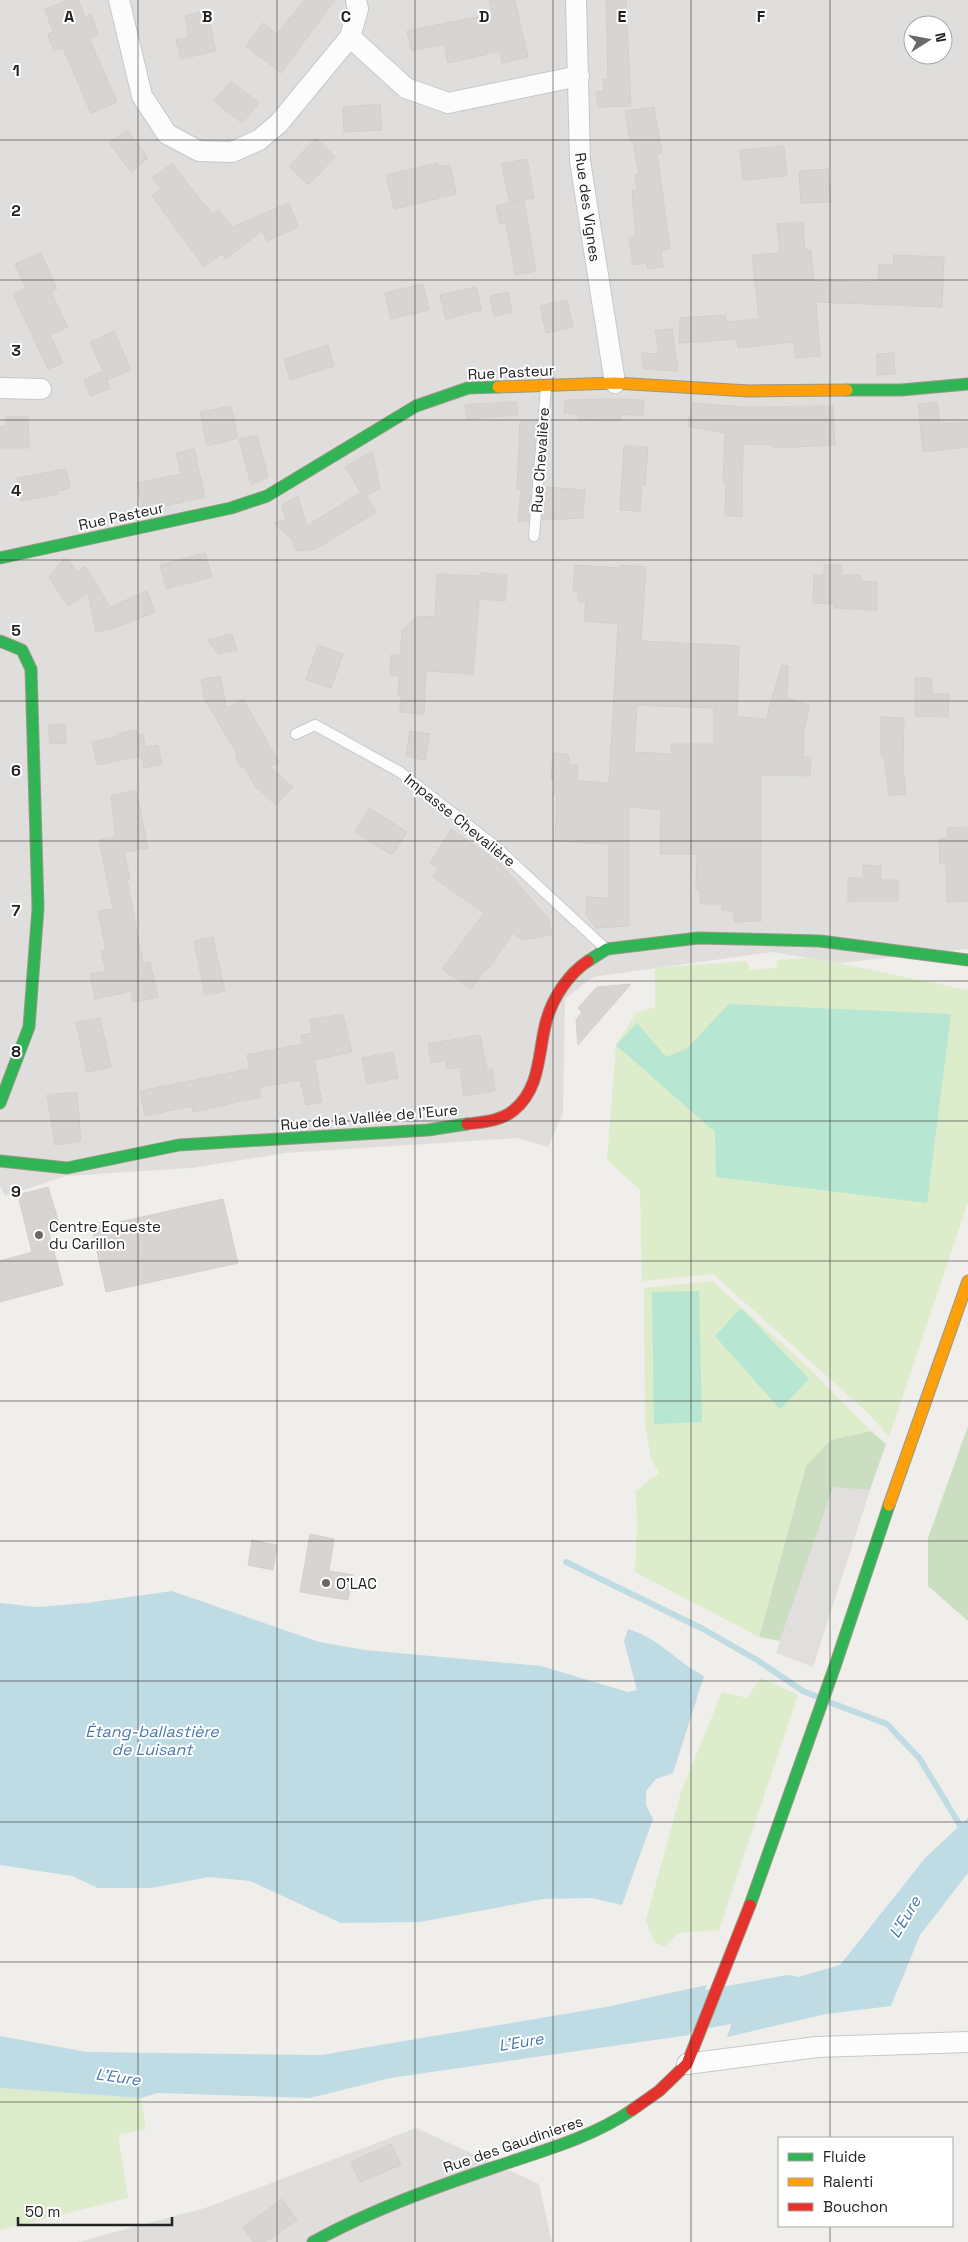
<svg xmlns="http://www.w3.org/2000/svg" width="968" height="2242" font-family="'Space Grotesk',sans-serif">
  <style>
    .residential { fill: #dfdedc; fill-rule: evenodd }
    .grass { fill: #ddeccb }
    .forest { fill: #cbdec1 }
    .pitch { fill: #b7e6d2 }
    .parking { fill: #e0dfde }
    .water { fill: #bfdbe3 }
    .lines { fill: none; stroke-linecap: round; stroke-linejoin: round }
    .stream { stroke: #bfdbe3; stroke-width: 6 }
    .river { stroke: #bfdbe3; stroke-width: 38 }
    .building { fill: #d7d4d2; stroke: #d3d0cc; fill-rule: evenodd }
    .lane-casing { stroke: #c9c8c7; stroke-width: 12 }
    .street-casing { stroke: #c9c8c7; stroke-width: 22 }
    .fast-casing { stroke: #999a82; stroke-width: 13 }
    .slow-casing { stroke: #999a82; stroke-width: 13 }
    .jam-casing { stroke: #999a82; stroke-width: 13 }
    .lane { stroke: #fdfcfc; stroke-width: 10 }
    .street { stroke: #fdfcfc; stroke-width: 20 }
    .fast { stroke: #30b455; stroke-width: 11 }
    .slow { stroke: #ff9f0a; stroke-width: 11 }
    .jam { stroke: #e5322d; stroke-width: 11 }
    .grid { fill: none; stroke: #222; stroke-width: 1; stroke-opacity: 0.55 }
    .poi-dot { fill: #6a6968; stroke: #fff; stroke-width: 2 }
    .labels { text-anchor: middle; dominant-baseline: central; stroke-width: 4; stroke-linejoin: round; paint-order: stroke }
    .street-label { font-size: 15px; fill: #222; stroke: #fff }
    .poi-label { font-size: 15px; fill: #222; stroke: #fff; text-anchor: start }
    .water-label { font-size: 16px; font-style: italic; fill: #4a7aab; stroke: #fff }
    .grid-label { font-size: 16px; text-anchor: middle; font-weight: bold; fill: #222; stroke: #fff; stroke-width: 4; stroke-linejoin: round; paint-order: stroke }
  </style>
  <rect width="100%" height="100%" fill="#f0eeeb"/>
  <!-- residential -->
  <g class="residential">
    <path d="M0,0H968V949L839,963L772,952L593,977L565,999L563,1113L548,1147L517,1138L286,1153L191,1168L66,1176L5,1196L0,1186ZM913,25H943V55H913Z"/>
    <polygon points="416,2128 539,2184 552,2242 78,2242 208,2207"/>
  </g>
  <!-- grass -->
  <g class="grass">
    <polygon points="813,958 968,990 968,1202 889,1437 870,1415 713,1274 642,1281 640,1190 607,1160 616,1045 636,1013 655,1007 655,968 747,961 750,970 777,968 776,960"/>
    <polygon points="712,1281 808,1367 871,1431 831,1440 806,1466 759,1637 635,1572 637,1526 636,1491 659,1473 651,1459 645,1425 644,1288"/>
    <polygon points="761,1678 798,1695 719,1930 679,1933 664,1947 654,1942 646,1920 681,1792 722,1692 747,1698"/>
    <polygon points="0,2088 141,2098 146,2129 118,2135 128,2198 0,2230"/>
  </g>
  <!-- forest -->
  <g class="forest">
    <polygon points="968,1426 968,1621 928,1586 928,1538"/>
    <polygon points="871,1431 886,1444 870,1490 833,1488 780,1641 759,1637 806,1466 831,1440"/>
  </g>
  <!-- pitch -->
  <g class="pitch">
    <polygon points="729,1004 951,1014 927,1203 716,1177 715,1132 616,1045 637,1023 666,1057 686,1049"/>
    <polygon points="699,1291 702,1422 654,1424 652,1292"/>
    <polygon points="741,1308 809,1379 780,1409 715,1336"/>
  </g>
  <!-- parking -->
  <polygon class="parking" points="833,1487 870,1490 813,1667 776,1653"/>
  <!-- water -->
  <g class="water">
    <path d="M172,1591L319,1642L365,1650L541,1666L628,1692L637,1690L624,1641L628,1629C661,1639 675,1661 704,1676L673,1773L656,1779L646,1791V1805L653,1819L622,1905L592,1898L543,1899L420,1922L341,1923L250,1881L209,1877L151,1888H98L72,1876L0,1865V1603L37,1607L86,1603Z"/>
    <polygon points="968,1818 968,1873 920,1935 891,2006 826,2014 727,2037 742,1993 840,1965 926,1857"/>
    <polygon points="707,1985 689,2035 390,2078 310,2098 157,2093 141,2098 0,2088 0,2036 87,2052 321,2055 606,2007"/>
  </g>
  <g class="lines">
    <!-- stream -->
    <g class="stream">
      <polyline points="566,1562 703,1629 757,1660 803,1691 818,1697"/>
      <polyline points="829,1702 887,1724 920,1759 964,1832"/>
    </g>
    <!-- river -->
    <polyline class="river" points="674,2015 789,1994"/>
  </g>
  <!-- building -->
  <g class="building">
    <polygon points="69,0 78,0 85,17 91,14 98,35 89,38 117,102 91,113 63,48 54,51 48,34 53,32 45,9"/>
    <polygon points="304,0 335,0 281,73 246,46 263,23 277,34"/>
    <polygon points="489,0 515,0 528,57 502,63 500,51 448,63 444,44 411,51 407,31 492,14"/>
    <polygon points="606,0 626,0 631,106 598,107 596,92 604,91 603,79 608,79"/>
    <polygon points="207,10 216,51 181,59 176,40 189,37 185,16"/>
    <polygon points="231,81 259,103 242,123 214,101"/>
    <polygon points="380,104 382,130 344,132 343,107"/>
    <polygon points="654,107 662,153 657,154 670,249 661,250 663,267 648,269 647,263 633,265 629,238 636,237 632,190 637,190 635,175 639,174 633,141 630,141 625,111"/>
    <polygon points="127,130 148,158 131,172 109,143"/>
    <polygon points="316,138 335,157 308,185 289,166"/>
    <polygon points="784,146 787,176 743,180 740,150"/>
    <polygon points="527,159 534,198 524,200 536,271 515,275 506,223 500,224 496,206 523,200 510,203 501,164"/>
    <polygon points="172,163 206,207 207,206 213,214 218,209 232,227 289,203 298,227 267,241 262,231 226,259 222,253 204,267 152,196 161,189 152,178"/>
    <polygon points="438,163 439,167 450,165 456,194 394,209 386,175"/>
    <polygon points="828,169 831,202 801,203 799,171"/>
    <polygon points="803,222 805,250 811,250 814,281 878,282 879,264 893,265 894,255 944,257 942,307 816,302 820,356 796,358 794,342 738,348 737,339 679,343 680,318 725,315 726,322 759,319 752,255 780,253 777,224"/>
    <polygon points="41,253 57,289 51,292 68,327 50,335 63,363 48,369 13,294 26,288 15,264"/>
    <polygon points="423,284 429,310 391,319 385,293"/>
    <polygon points="476,287 482,310 446,319 440,295"/>
    <polygon points="508,292 512,312 494,316 490,296"/>
    <polygon points="567,300 573,327 546,333 540,306"/>
    <polygon points="672,329 678,371 644,369 641,353 659,354 655,330"/>
    <polygon points="114,331 131,370 107,380 106,377 110,389 90,396 84,380 103,371 90,342"/>
    <polygon points="328,345 334,366 290,380 284,359"/>
    <polygon points="894,353 895,374 877,375 877,354"/>
    <polygon points="615,399 644,400 643,416 621,414 621,421 578,420 578,414 564,413 565,400"/>
    <polygon points="516,402 518,415 467,419 465,405 471,404"/>
    <polygon points="937,402 940,424 968,422 968,447 923,452 918,404"/>
    <polygon points="692,403 744,407 833,406 835,445 774,448 774,445 743,444 742,517 725,515 726,482 723,482 725,433 688,426"/>
    <polygon points="231,406 238,438 207,446 200,412"/>
    <polygon points="28,416 29,448 0,448 0,426 6,426 6,417"/>
    <polygon points="520,421 536,421 528,521 518,522 521,489 517,489"/>
    <polygon points="257,435 268,477 251,485 239,439"/>
    <polygon points="624,446 648,447 645,486 642,485 640,511 620,510"/>
    <polygon points="194,449 205,497 143,511 137,483 181,474 176,453"/>
    <polygon points="372,451 380,488 366,496 376,512 316,549 296,551 292,539 274,523 286,520 282,505 298,496 307,526 361,492 345,467"/>
    <polygon points="66,469 70,488 58,491 58,494 21,501 17,478"/>
    <polygon points="545,487 585,490 583,518 542,520"/>
    <polygon points="205,553 212,577 166,589 160,565"/>
    <polygon points="68,559 77,573 85,566 110,607 147,591 155,612 115,628 96,632 88,593 68,606 49,577 63,560"/>
    <path d="M575,565L620,568L621,565L646,567L641,641L739,646L737,717L766,719L782,665L788,666L787,698L810,705L804,730L803,757H811L810,776L761,775V921L734,922V911L722,910V904H700V890H696L697,854H660L661,810L629,807V926L596,928L586,915L587,897L609,898V844L555,841L557,794H554L555,781L551,780L553,753L568,754L571,765H578L577,781L609,783L618,624L584,621L586,602H578V592L573,591ZM637,705L714,708V744H672L671,754L634,752Z"/>
    <polygon points="824,565 842,565 842,575 860,575 861,581 877,582 877,610 834,608 834,604 813,603 814,575 824,575"/>
    <polygon points="481,573 507,575 505,601 479,599 473,674 426,671 424,714 400,712 401,695 398,695 399,676 390,675 391,655 400,655 402,630 417,616 435,617 437,574 481,576"/>
    <polygon points="232,634 237,650 219,654 207,640"/>
    <polygon points="318,645 343,654 331,688 306,680"/>
    <polygon points="220,676 227,708 243,699 279,762 270,767 293,787 276,805 256,787 244,767 240,766 236,758 237,754 205,700 201,680"/>
    <polygon points="915,678 931,678 932,694 949,694 948,717 915,716"/>
    <polygon points="881,717 904,718 903,768 906,794 889,796 884,756 881,756"/>
    <polygon points="65,724 66,743 50,744 48,725"/>
    <polygon points="136,730 137,735 143,734 145,747 158,745 162,764 144,768 141,756 97,765 92,742 117,737 117,734"/>
    <polygon points="410,731 430,734 425,760 406,756"/>
    <polygon points="136,790 148,848 124,852 130,879 127,880 143,963 150,962 158,997 133,1002 131,991 95,999 90,974 106,971 101,951 106,950 98,911 113,909 99,840 116,837 111,796"/>
    <polygon points="370,808 407,832 392,855 355,832"/>
    <polygon points="968,827 968,901 947,902 946,864 940,864 939,839 948,838 947,828"/>
    <polygon points="451,829 501,864 548,918 552,935 522,940 513,933 487,971 485,970 471,989 442,969 484,913 433,877 439,868 430,863"/>
    <polygon points="863,865 881,866 881,880 898,880 898,901 848,901 848,878 863,878"/>
    <polygon points="213,937 225,991 205,995 194,941"/>
    <polygon points="631,984 578,1045 576,1020 582,1012 578,1008 597,987"/>
    <polygon points="343,1014 352,1052 314,1060 322,1102 306,1105 300,1080 259,1087 261,1097 193,1112 192,1106 145,1116 140,1091 250,1069 247,1055 302,1044 301,1035 312,1033 309,1020"/>
    <polygon points="100,1018 111,1067 87,1072 76,1022"/>
    <polygon points="480,1035 487,1070 492,1069 495,1091 464,1096 460,1067 447,1069 446,1060 431,1063 428,1044"/>
    <polygon points="393,1052 398,1078 367,1084 362,1058"/>
    <polygon points="77,1092 81,1141 55,1145 47,1095"/>
    <polygon points="48,1187 60,1226 48,1229 63,1285 0,1302 0,1261 32,1252 18,1195"/>
    <polygon points="223,1199 238,1263 106,1292 92,1228"/>
    <polygon points="310,1534 334,1539 329,1571 353,1575 348,1600 300,1592"/>
    <polygon points="252,1540 277,1545 273,1570 248,1565"/>
    <polygon points="391,2144 401,2165 360,2182 351,2162"/>
    <polygon points="282,2199 297,2220 265,2242 253,2242 243,2227"/>
  </g>
  <g class="lines">
    <!-- lane casing -->
    <g class="lane-casing">
      <g id="lane">
        <polyline points="534,536 546,387"/>
        <polyline points="296,734 315,725 400,772 495,846 606,949"/>
      </g>
    </g>
    <!-- street casing -->
    <g class="street-casing">
      <g id="street">
        <polyline points="119,0 142,96 167,134 199,151 232,152 259,140 279,123 350,37 358,9 356,0"/>
        <polyline points="576,0 580,161 615,383"/>
        <polyline points="350,37 406,88 448,103 579,76"/>
        <polyline points="0,388 41,389"/>
        <polyline points="687,2064 817,2047 968,2042"/>
      </g>
    </g>
    <!-- fast casing -->
    <g class="fast-casing">
      <g id="fast">
        <polyline points="847,390 901,390 968,384"/>
        <polyline points="0,558 231,508 267,496 416,406 468,388 498,387"/>
        <polyline points="0,641 22,650 31,669 38,908 29,1027 0,1103"/>
        <polyline points="588,961 607,949 698,938 820,941 968,960"/>
        <polyline points="0,1161 67,1168 179,1145 428,1130 467,1124"/>
        <polyline points="750,1905 835,1666 889,1505"/>
        <path d="M313,2242C371,2210 433,2188 495,2167C542,2151 591,2138 632,2110"/>
      </g>
    </g>
    <!-- slow casing -->
    <g class="slow-casing">
      <g id="slow">
        <polyline points="498,387 615,383 749,391 847,390"/>
        <polyline points="889,1505 968,1281"/>
      </g>
    </g>
    <!-- jam casing -->
    <g class="jam-casing">
      <g id="jam">
        <path d="M467,1124C483,1122 501,1121 514,1110C541,1088 538,1052 546,1022C552,999 568,974 588,961"/>
        <polyline points="632,2110 659,2091 687,2064 750,1905"/>
      </g>
    </g>
    <!-- lane -->
    <use href="#lane" class="lane"/>
    <!-- street -->
    <use href="#street" class="street"/>
    <!-- fast -->
    <use href="#fast" class="fast"/>
    <!-- slow -->
    <use href="#slow" class="slow"/>
    <!-- jam -->
    <use href="#jam" class="jam"/>
  </g>
  <!-- grid -->
  <path class="grid" d="M138,0V2242M277,0V2242M415,0V2242M553,0V2242M691,0V2242M830,0V2138M0,140H968M0,280H968M0,420H968M0,560H968M0,701H968M0,841H968M0,981H968M0,1121H968M0,1261H968M0,1401H968M0,1541H968M0,1681H968M0,1822H968M0,1962H968M0,2102H968M830,2226V2242"/>
  <!-- markers -->
  <g class="poi-dot">
    <circle cx="39" cy="1235" r="5"/>
    <circle cx="326" cy="1583" r="5"/>
  </g>
  <g class="labels">
    <!-- street labels -->
    <g class="street-label">
      <text transform="translate(588 207) rotate(82)">Rue des Vignes</text>
      <text transform="translate(511 372) rotate(-3)">Rue Pasteur</text>
      <text transform="translate(540 460) rotate(-86)">Rue Chevalière</text>
      <text transform="translate(121 516) rotate(-12)">Rue Pasteur</text>
      <text transform="translate(460 820) rotate(39)">Impasse Chevalière</text>
      <text transform="translate(369 1117) rotate(-5)">Rue de la Vallée de l'Eure</text>
      <text transform="translate(513 2144) rotate(-19)">Rue des Gaudinieres</text>
    </g>
    <!-- poi labels -->
    <g class="poi-label">
      <text x="49" y="1226">Centre Equeste<tspan x="49" dy="17">du Carillon</tspan></text>
      <text x="336" y="1583">O'LAC</text>
    </g>
    <!-- water labels -->
    <g class="water-label">
      <text x="152" y="1731">Étang-ballastière<tspan x="152" dy="18">de Luisant</tspan></text>
      <text transform="translate(905 1917) rotate(-59)">L'Eure</text>
      <text transform="translate(521 2042) rotate(-10)">L'Eure</text>
      <text transform="translate(118 2077) rotate(8)">L'Eure</text>
    </g>
  </g>
  <g class="grid-label">
    <text x="69" y="22">A</text>
    <text x="207" y="22">B</text>
    <text x="346" y="22">C</text>
    <text x="484" y="22">D</text>
    <text x="622" y="22">E</text>
    <text x="761" y="22">F</text>
    <text x="16" y="76">1</text>
    <text x="16" y="216">2</text>
    <text x="16" y="356">3</text>
    <text x="16" y="496">4</text>
    <text x="16" y="636">5</text>
    <text x="16" y="776">6</text>
    <text x="16" y="916">7</text>
    <text x="16" y="1057">8</text>
    <text x="16" y="1197">9</text>
  </g>
  <!-- legend -->
  <rect x="778" y="2137" width="175" height="90" fill="#ffffff" stroke="#a7a7a7"/>
  <rect x="788" y="2153" width="25" height="8" fill="#30b455" stroke="#a7a7a7"/>
  <text x="823" y="2162" font-size="15" fill="#222222">Fluide</text>
  <rect x="788" y="2178" width="25" height="8" fill="#ff9f0a" stroke="#a7a7a7"/>
  <text x="823" y="2187" font-size="15" fill="#222222">Ralenti</text>
  <rect x="788" y="2203" width="25" height="8" fill="#e5322d" stroke="#a7a7a7"/>
  <text x="823" y="2212" font-size="15" fill="#222222">Bouchon</text>
  <!-- north arrow -->
  <g transform="translate(928 40) rotate(79)"><circle r="24" fill="#ffffff" stroke="#a7a7a7"/>
  <path d="M0-4L9 19L0 12L-9 19Z" fill="#6a6968"/>
  <text y="-8" font-size="14" font-weight="bold" text-anchor="middle" fill="#222222">N</text>
  </g>
  <!-- scale -->
  <path d="M18 2217v8h154v-8" fill="none" stroke="#222222" stroke-width="2.5"/>
  <text x="25" y="2217" font-size="15" fill="#222222" stroke="#ffffff" stroke-width="4" paint-order="stroke">50 m</text>
</svg>
